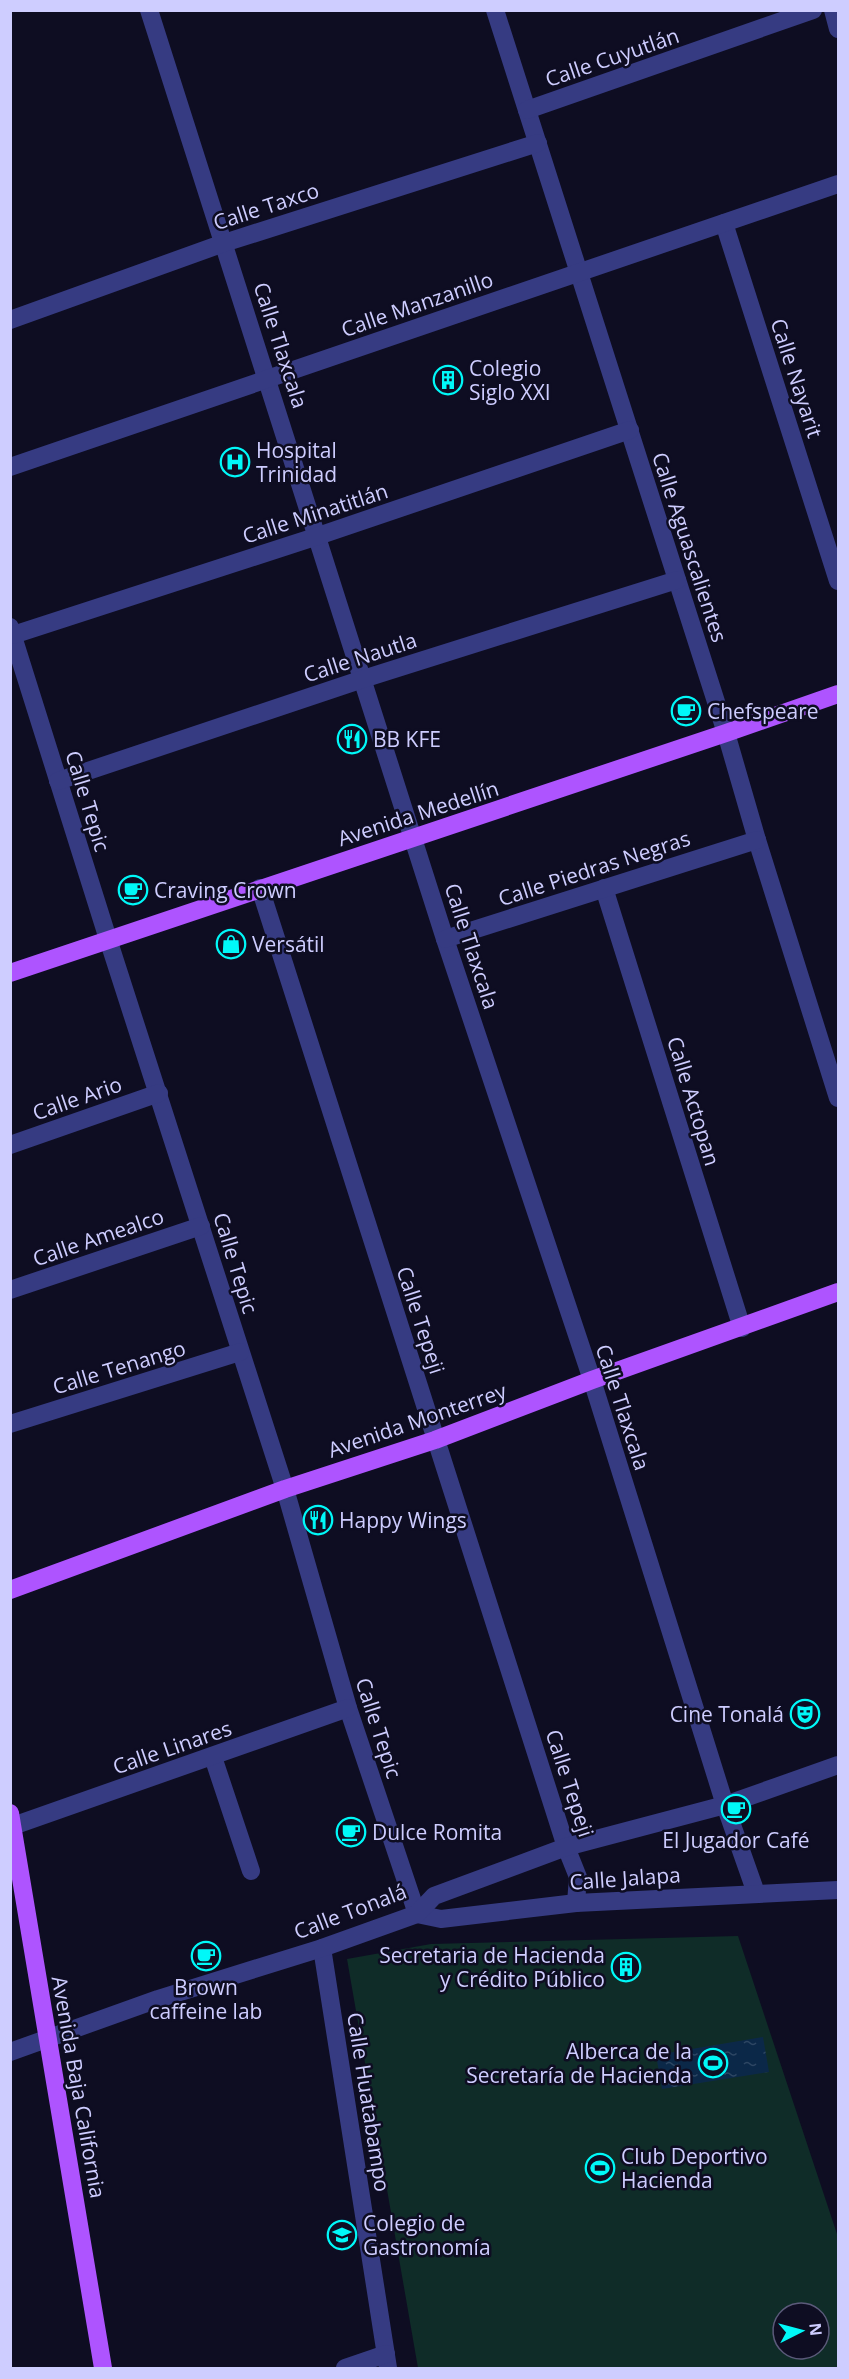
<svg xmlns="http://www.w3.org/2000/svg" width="849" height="2379" font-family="'Open Sans',sans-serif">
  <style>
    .pitch { fill: #0f2c28; fill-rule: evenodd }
    .water { fill: url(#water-ripples) }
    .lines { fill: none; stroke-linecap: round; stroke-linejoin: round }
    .street { stroke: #363b82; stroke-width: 18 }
    .primary { stroke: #ae54ff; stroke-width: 18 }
    .labels { text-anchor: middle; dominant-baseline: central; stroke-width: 5; stroke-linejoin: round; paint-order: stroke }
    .street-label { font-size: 21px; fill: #cecdff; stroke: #0e0d22 }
    .poi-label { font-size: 21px; fill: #cecdff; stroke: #0e0d22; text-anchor: start }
  </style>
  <defs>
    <pattern id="water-ripples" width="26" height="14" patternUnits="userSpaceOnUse" patternTransform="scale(1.5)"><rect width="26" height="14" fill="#0b2848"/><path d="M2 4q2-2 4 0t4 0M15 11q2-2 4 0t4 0" fill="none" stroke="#2d4663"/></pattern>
  </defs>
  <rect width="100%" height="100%" fill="#0e0d22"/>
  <!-- pitch -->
  <path class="pitch" d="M738,1936L838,2237V2368H418L347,1959L431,1944ZM783,2313H819V2349H783Z"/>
  <!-- water -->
  <polygon class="water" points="763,2037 769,2072 662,2089 656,2055"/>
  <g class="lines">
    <!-- street -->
    <g class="street">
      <polyline points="149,10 445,939 592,1380 725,1805 756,1893"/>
      <polyline points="495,10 726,733 757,840 838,1098"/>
      <polyline points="833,10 838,29"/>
      <polyline points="527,110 813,10"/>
      <polyline points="724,223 838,581"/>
      <polyline points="10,320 224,243 538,143"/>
      <polyline points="10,467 838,184"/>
      <polyline points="10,627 108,939 285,1489 348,1708 417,1914"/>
      <polyline points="13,635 318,536 630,430"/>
      <polyline points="58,781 363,679 677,580"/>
      <polyline points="260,888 566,1847 578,1877 576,1903"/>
      <polyline points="604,888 742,1328"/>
      <polyline points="445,939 757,840"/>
      <polyline points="10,1145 159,1093"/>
      <polyline points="10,1290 201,1226"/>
      <polyline points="10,1424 240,1352"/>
      <polyline points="213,1757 251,1871"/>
      <polyline points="10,1827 348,1708"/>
      <polyline points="417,1914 441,1919 576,1903 838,1890"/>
      <polyline points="322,1948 388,2368"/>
      <polyline points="10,2052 158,1999 322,1948 417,1914 434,1896 566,1847 725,1805 838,1765"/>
      <polyline points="345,2368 386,2354"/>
    </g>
    <!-- primary -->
    <g class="primary">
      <polyline points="10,973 726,733 838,694"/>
      <polyline points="10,1590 285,1489 435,1440 592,1380 838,1292"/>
      <polyline points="10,1813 103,2368"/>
    </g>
  </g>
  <!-- icons -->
  <defs>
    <g id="building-ring" transform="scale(1.5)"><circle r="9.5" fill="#0e0d22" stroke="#00f8f8" stroke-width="1.5"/><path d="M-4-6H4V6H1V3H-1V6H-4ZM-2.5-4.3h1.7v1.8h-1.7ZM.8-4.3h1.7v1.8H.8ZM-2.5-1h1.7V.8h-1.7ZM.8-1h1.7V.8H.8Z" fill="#00f8f8"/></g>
    <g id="hospital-ring" transform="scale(1.5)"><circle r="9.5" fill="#0e0d22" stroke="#00f8f8" stroke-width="1.5"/><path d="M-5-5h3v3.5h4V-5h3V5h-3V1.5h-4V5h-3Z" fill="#00f8f8"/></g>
    <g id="cafe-ring" transform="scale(1.5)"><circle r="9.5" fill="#0e0d22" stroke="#00f8f8" stroke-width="1.5"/><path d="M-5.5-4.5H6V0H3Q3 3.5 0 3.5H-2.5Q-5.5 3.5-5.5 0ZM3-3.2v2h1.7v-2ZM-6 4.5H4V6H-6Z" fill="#00f8f8"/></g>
    <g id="restaurant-ring" transform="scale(1.5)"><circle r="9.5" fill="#0e0d22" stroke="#00f8f8" stroke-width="1.5"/><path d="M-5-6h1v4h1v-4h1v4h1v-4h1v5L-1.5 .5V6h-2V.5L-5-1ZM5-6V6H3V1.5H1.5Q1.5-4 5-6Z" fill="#00f8f8"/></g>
    <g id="shop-ring" transform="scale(1.5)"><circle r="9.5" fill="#0e0d22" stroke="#00f8f8" stroke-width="1.5"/><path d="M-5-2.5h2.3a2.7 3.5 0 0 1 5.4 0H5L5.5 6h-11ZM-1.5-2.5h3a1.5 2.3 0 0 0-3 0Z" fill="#00f8f8"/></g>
    <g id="theatre-ring" transform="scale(1.5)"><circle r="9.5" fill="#0e0d22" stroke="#00f8f8" stroke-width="1.5"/><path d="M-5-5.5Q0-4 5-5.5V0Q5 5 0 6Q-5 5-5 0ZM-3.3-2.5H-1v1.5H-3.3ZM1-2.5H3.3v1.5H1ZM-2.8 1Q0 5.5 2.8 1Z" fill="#00f8f8"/></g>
    <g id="stadium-ring" transform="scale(1.5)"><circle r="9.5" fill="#0e0d22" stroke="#00f8f8" stroke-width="1.5"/><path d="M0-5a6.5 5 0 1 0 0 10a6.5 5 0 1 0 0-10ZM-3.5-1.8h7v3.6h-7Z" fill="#00f8f8"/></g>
    <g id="university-ring" transform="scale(1.5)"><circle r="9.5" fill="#0e0d22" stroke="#00f8f8" stroke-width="1.5"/><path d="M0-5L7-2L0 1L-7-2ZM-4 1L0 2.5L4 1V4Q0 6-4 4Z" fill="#00f8f8"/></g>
  </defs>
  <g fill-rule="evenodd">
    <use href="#building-ring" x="448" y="380"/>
    <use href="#hospital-ring" x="235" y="462"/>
    <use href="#cafe-ring" x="686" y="711"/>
    <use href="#restaurant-ring" x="352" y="739"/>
    <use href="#cafe-ring" x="133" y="890"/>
    <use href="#shop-ring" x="231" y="944"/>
    <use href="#restaurant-ring" x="318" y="1520"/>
    <use href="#theatre-ring" x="805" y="1714"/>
    <use href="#cafe-ring" x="736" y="1809"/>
    <use href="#cafe-ring" x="351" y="1832"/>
    <use href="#cafe-ring" x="206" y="1956"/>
    <use href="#building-ring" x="626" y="1967"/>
    <use href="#stadium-ring" x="713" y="2063"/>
    <use href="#stadium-ring" x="600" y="2168"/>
    <use href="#university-ring" x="342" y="2235"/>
  </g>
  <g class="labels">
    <!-- street labels -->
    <g class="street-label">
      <text transform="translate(612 57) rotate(-19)">Calle Cuyutlán</text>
      <text transform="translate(266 206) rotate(-18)">Calle Taxco</text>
      <text transform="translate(417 304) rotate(-19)">Calle Manzanillo</text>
      <text transform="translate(281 345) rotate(72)">Calle Tlaxcala</text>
      <text transform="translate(797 378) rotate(72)">Calle Nayarit</text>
      <text transform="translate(315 513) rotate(-18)">Calle Minatitlán</text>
      <text transform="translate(690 547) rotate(72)">Calle Aguascalientes</text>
      <text transform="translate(360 657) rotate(-18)">Calle Nautla</text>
      <text transform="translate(88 801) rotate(73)">Calle Tepic</text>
      <text transform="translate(418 813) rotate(-18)">Avenida Medellín</text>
      <text transform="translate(594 868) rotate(-18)">Calle Piedras Negras</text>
      <text transform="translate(472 946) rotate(72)">Calle Tlaxcala</text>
      <text transform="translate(77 1098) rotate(-19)">Calle Ario</text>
      <text transform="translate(694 1101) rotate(73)">Calle Actopan</text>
      <text transform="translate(98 1237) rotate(-19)">Calle Amealco</text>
      <text transform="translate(236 1263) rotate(73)">Calle Tepic</text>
      <text transform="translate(421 1320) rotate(72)">Calle Tepeji</text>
      <text transform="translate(119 1367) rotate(-17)">Calle Tenango</text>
      <text transform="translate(623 1407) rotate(72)">Calle Tlaxcala</text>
      <text transform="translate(417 1420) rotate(-19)">Avenida Monterrey</text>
      <text transform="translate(379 1728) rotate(72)">Calle Tepic</text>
      <text transform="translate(172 1747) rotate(-19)">Calle Linares</text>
      <text transform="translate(570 1783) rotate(72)">Calle Tepeji</text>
      <text transform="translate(625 1878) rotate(-4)">Calle Jalapa</text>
      <text transform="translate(350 1911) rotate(-21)">Calle Tonalá</text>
      <text transform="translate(79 2087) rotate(80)">Avenida Baja California</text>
      <text transform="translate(369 2102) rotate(81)">Calle Huatabampo</text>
    </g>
    <!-- poi labels -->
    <g class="poi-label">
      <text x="469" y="368">Colegio<tspan x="469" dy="24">Siglo XXI</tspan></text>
      <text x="256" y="450">Hospital<tspan x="256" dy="24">Trinidad</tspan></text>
      <text x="707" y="711">Chefspeare</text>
      <text x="373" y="739">BB KFE</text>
      <text x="154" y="890">Craving Crown</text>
      <text x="252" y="944">Versátil</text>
      <text x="339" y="1520">Happy Wings</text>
      <text x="784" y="1714" text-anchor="end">Cine Tonalá</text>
      <text x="372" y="1832">Dulce Romita</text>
      <text x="736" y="1840" text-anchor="middle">El Jugador Café</text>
      <text x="605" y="1955" text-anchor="end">Secretaria de Hacienda<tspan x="605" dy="24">y Crédito Público</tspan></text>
      <text x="206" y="1987" text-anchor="middle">Brown<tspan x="206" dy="24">caffeine lab</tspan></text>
      <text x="692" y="2051" text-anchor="end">Alberca de la<tspan x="692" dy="24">Secretaría de Hacienda</tspan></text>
      <text x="621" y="2156">Club Deportivo<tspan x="621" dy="24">Hacienda</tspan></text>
      <text x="363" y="2223">Colegio de<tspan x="363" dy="24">Gastronomía</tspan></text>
    </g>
  </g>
  <!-- border -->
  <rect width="849" height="2379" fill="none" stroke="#cecdff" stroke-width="24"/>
  <!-- north arrow -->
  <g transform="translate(801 2331) rotate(84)"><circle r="28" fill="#0e0d22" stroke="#5b5a7a" stroke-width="1.5"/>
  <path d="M0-4.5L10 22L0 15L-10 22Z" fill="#00f8f8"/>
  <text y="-9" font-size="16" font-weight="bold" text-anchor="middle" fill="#cecdff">N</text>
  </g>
</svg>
